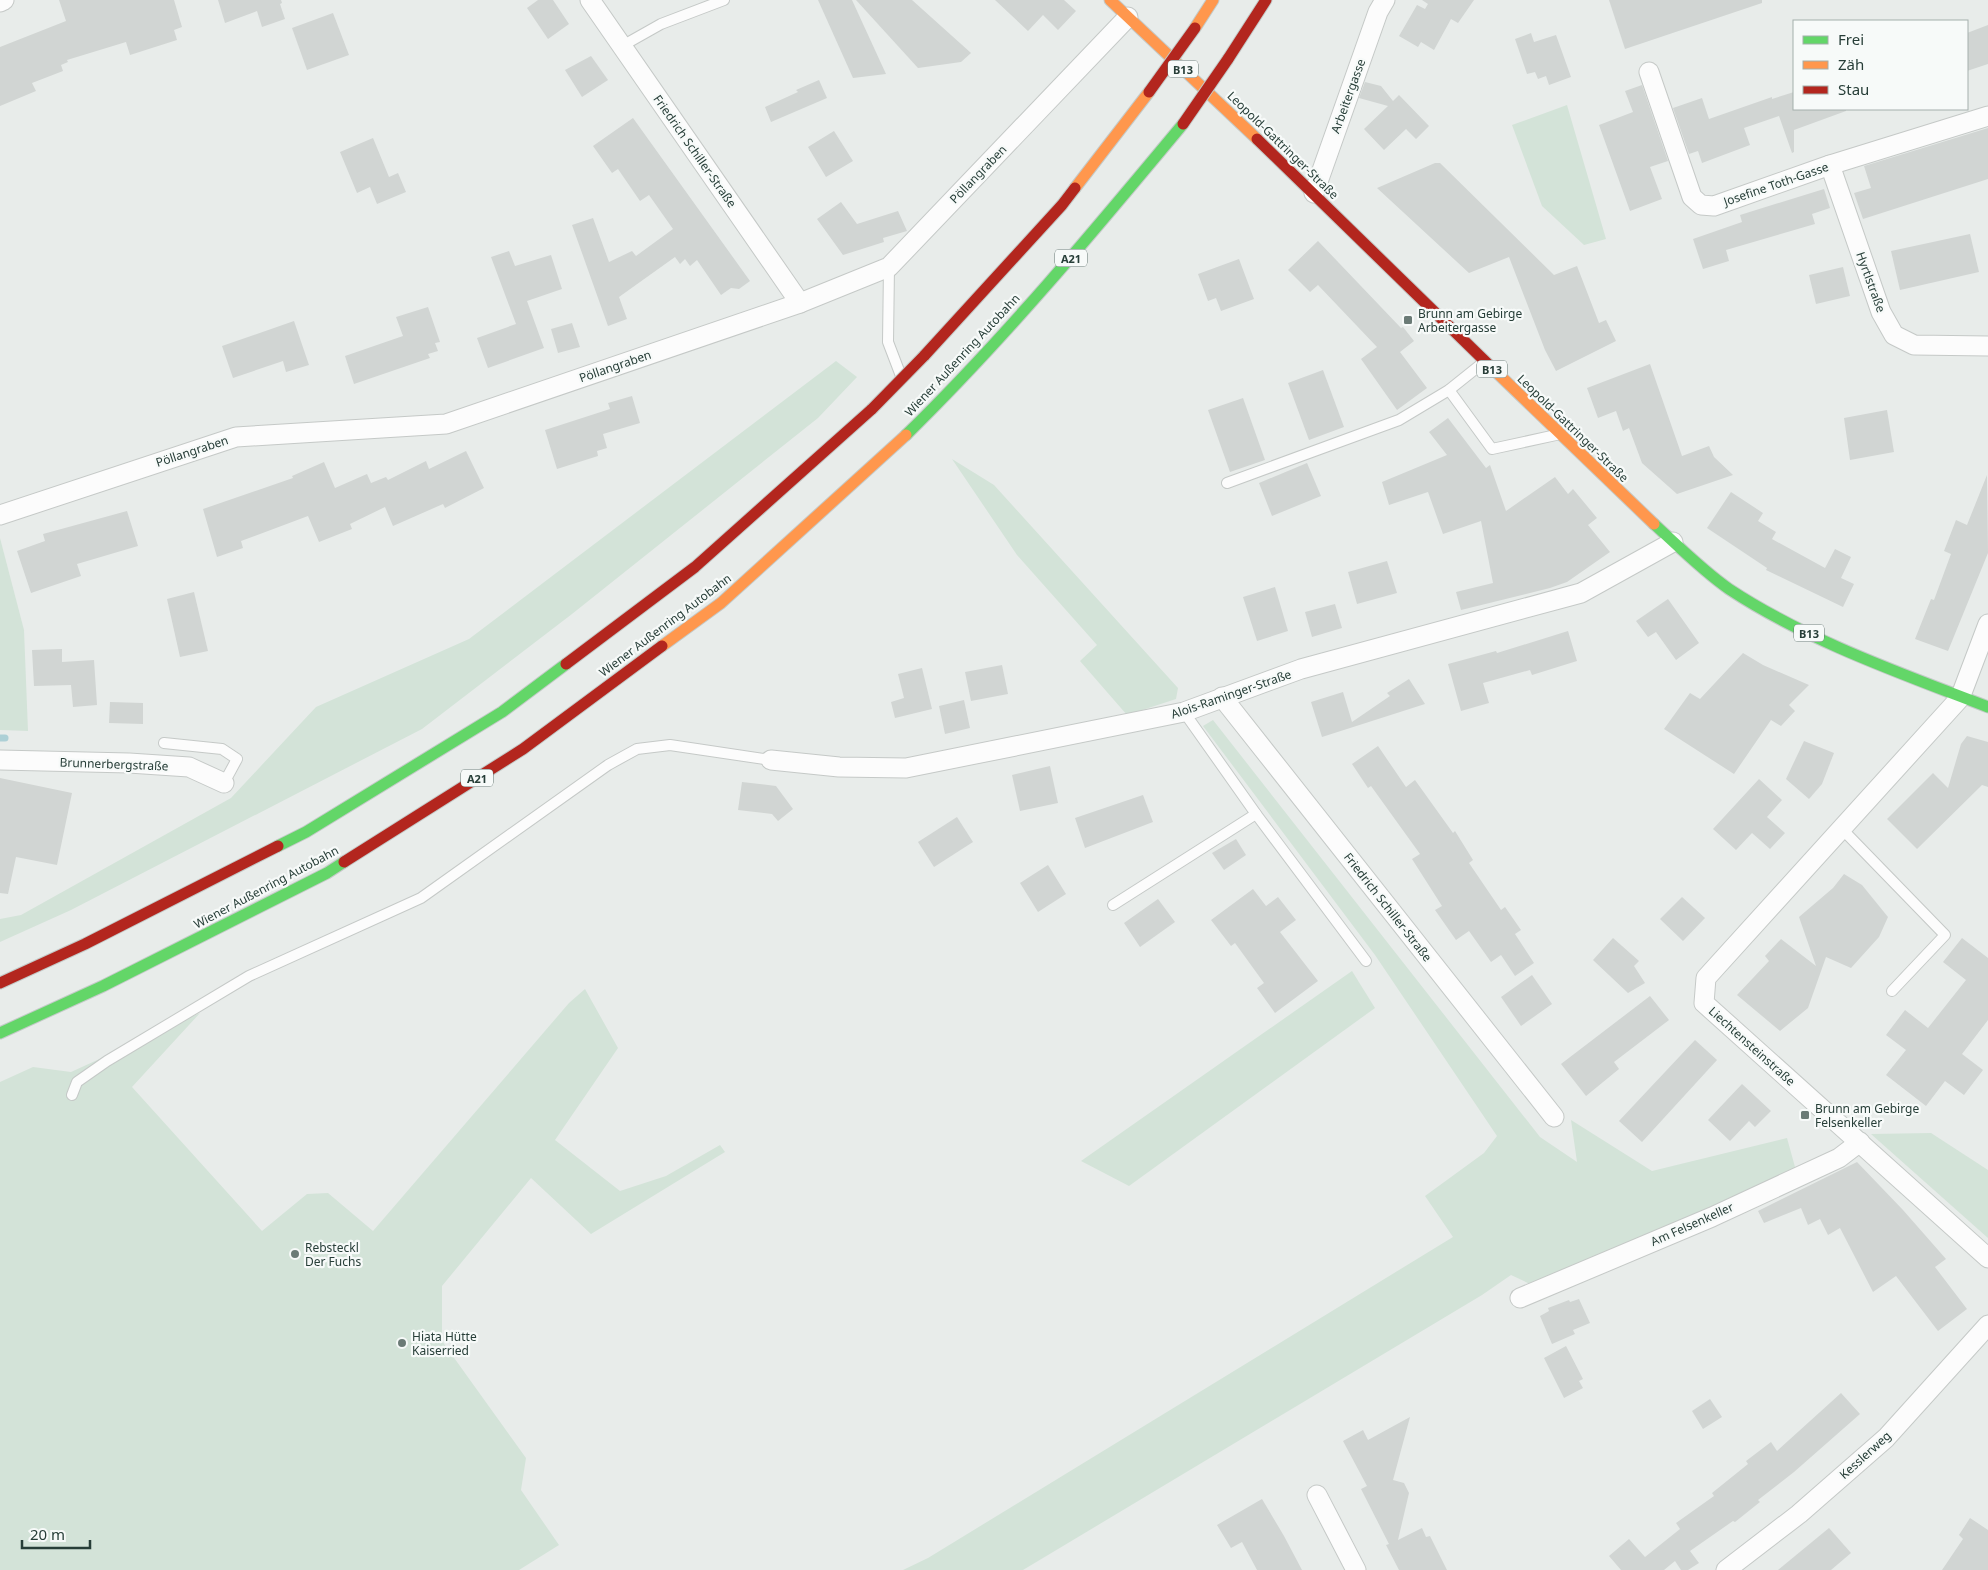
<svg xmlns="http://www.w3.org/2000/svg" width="1988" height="1570" font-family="'Noto Sans',sans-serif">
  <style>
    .green { fill: #d3e3d8 }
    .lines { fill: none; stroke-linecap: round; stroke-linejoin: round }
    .stream { stroke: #add0d6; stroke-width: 7 }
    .building { fill: #d1d5d3 }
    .lane-casing { stroke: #c5c9c7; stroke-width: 12 }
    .street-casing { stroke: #c5c9c7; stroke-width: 21 }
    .fast-casing { stroke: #c4cac8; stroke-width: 13 }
    .slow-casing { stroke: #c4cac8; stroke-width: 13 }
    .jam-casing { stroke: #c4cac8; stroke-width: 13 }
    .lane { stroke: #fcfcfc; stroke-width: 10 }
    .street { stroke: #fcfcfc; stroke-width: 19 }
    .fast { stroke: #63d668; stroke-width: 11 }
    .slow { stroke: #ff974d; stroke-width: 11 }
    .jam { stroke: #b3261e; stroke-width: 11 }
    .jam-bridge-casing { stroke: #c4cac8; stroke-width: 13; stroke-linecap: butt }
    .jam-bridge { stroke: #b3261e; stroke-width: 11 }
    .poi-dot { fill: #6b7b76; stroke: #f7faf9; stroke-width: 2 }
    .labels { text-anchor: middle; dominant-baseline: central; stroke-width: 4.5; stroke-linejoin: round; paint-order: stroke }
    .shield { fill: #f7faf9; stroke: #657672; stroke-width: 1 }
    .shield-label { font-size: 11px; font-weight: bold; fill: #273e38 }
    .street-label { font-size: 12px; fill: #273e38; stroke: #f7faf9 }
    .poi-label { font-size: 12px; fill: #273e38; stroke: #f7faf9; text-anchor: start }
  </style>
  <rect width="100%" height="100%" fill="#e8ecea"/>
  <!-- green -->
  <g class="green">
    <polygon points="1567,105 1606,239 1584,245 1542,206 1512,125"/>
    <polygon points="836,361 857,377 818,418 572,614 422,729 71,910 0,942 0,919 21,915 231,798 316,707 469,639"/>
    <polygon points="952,459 994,485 1178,688 1176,699 1127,715 1080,661 1097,645 1017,555"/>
    <polygon points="0,538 24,630 28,731 0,730"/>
    <polygon points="1213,720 1540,1137 1577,1162 1571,1120 1652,1171 1787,1138 1795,1167 1804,1169 1530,1284 1511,1275 1482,1295 1023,1570 903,1570 928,1558 1453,1237 1425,1196 1484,1153 1497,1136 1375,955 1203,726"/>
    <polygon points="1352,971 1375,1008 1129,1186 1081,1161"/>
    <polygon points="585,989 618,1048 555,1140 620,1191 666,1176 720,1145 725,1152 591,1234 531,1178 442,1286 442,1341 526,1458 521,1490 559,1545 519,1570 0,1570 0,1082 33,1067 71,1072 200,1013 132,1087 262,1231 307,1194 328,1193 373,1231 569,1003"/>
    <polygon points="1931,1133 1988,1170 1988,1238 1871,1134"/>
  </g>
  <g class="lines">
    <!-- stream -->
    <polyline class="stream" points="0,738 5,738"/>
  </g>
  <!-- building -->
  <g class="building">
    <polygon points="59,0 174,0 182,27 174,30 177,40 130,55 126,42 67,60 68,62 61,65 63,71 32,83 36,91 0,106 0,47 66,21"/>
    <polygon points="218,0 281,0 282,3 280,4 285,19 262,27 257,11 225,23"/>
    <polygon points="538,0 553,0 569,24 548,39 527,8"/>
    <polygon points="818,0 852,0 886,74 853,78"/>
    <polygon points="856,0 912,0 971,53 961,62 918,68"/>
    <polygon points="995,0 1064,0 1076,11 1058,30 1043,15 1028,31"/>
    <polygon points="1422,0 1474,0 1458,23 1451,19 1434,50 1421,42 1418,47 1399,36 1417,5 1425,9 1428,4"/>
    <polygon points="1609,0 1762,0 1762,3 1625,49"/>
    <polygon points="333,13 349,55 307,70 292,28"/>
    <polygon points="1988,25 1988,64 1967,71 1967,33"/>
    <polygon points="1531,33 1534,42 1556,35 1571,77 1549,85 1546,76 1538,79 1535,72 1527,74 1515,39"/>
    <polygon points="591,56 608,80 582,97 565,70"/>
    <polygon points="819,80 827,98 771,122 765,107 798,92 796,90"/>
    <polygon points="1365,82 1381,86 1393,101 1399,95 1429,126 1416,139 1406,129 1384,150 1364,129 1388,106 1359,98"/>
    <polygon points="1642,85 1668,161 1650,167 1662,199 1630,211 1599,125 1633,112 1625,91"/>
    <polygon points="1794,92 1794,109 1846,109 1846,111 1794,130 1794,152 1792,153 1779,116 1744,128 1750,145 1702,163 1698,151 1689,154 1673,108 1702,98 1709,119 1772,97 1772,99"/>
    <polygon points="633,118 750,281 739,289 731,288 721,295 697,260 690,266 685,259 680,264 675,257 619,297 627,319 608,326 572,225 593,218 609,262 632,251 636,256 673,229 649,195 640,201 618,169 612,173 593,146"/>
    <polygon points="1988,128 1988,179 1863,219 1854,193 1871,188 1864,166"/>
    <polygon points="834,131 853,161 826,177 808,147"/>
    <polygon points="373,138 389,177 398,173 406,192 377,204 370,187 357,193 340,152"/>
    <polygon points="1435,163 1440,163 1554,275 1577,266 1599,323 1606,320 1616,341 1556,371 1545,350 1509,257 1469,273 1377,188"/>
    <polygon points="1824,189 1830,208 1812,214 1815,224 1726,250 1729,261 1703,269 1693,239 1742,222 1740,215"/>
    <polygon points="841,202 857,224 898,211 907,231 883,238 884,242 843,255 817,219"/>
    <polygon points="1970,234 1979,272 1900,290 1891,251"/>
    <polygon points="1318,241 1401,328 1403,327 1414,341 1400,352 1427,388 1397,410 1361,359 1377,347 1318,285 1310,292 1288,270"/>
    <polygon points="509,251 515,266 551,255 562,289 527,301 544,348 488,368 477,338 516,324 491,257"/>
    <polygon points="1239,259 1254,299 1221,311 1216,298 1208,301 1198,274"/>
    <polygon points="1843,267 1850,296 1816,304 1809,275"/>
    <polygon points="428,307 440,342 435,343 438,351 428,354 430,358 354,384 345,356 403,336 396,317"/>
    <polygon points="294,321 309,365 286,372 283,361 233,378 222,346"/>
    <polygon points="572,323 580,347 558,353 551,329"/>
    <polygon points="1650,364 1682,456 1709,446 1714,457 1733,475 1677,494 1642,463 1629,428 1623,431 1616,411 1598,418 1587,388"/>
    <polygon points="1323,370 1344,427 1309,440 1288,383"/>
    <polygon points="632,396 640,423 603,434 607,448 597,451 598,456 557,469 545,430 610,409 608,403"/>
    <polygon points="1243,398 1265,460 1230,472 1208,410"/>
    <polygon points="1887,410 1894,452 1850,460 1844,418"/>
    <polygon points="1448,418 1486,468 1490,465 1506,511 1555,477 1568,494 1573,489 1597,518 1588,525 1610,552 1567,582 1550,588 1461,610 1456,592 1493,583 1481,521 1443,534 1428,492 1389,505 1382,482 1447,455 1429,432"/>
    <polygon points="466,451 484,488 445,508 443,504 393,526 385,507 350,524 352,529 319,542 308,516 241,541 243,548 217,557 203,509 293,478 292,476 324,462 335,488 367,474 371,483 386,477 388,480 426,461 429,469"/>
    <polygon points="1307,463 1321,496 1272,516 1259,483"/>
    <polygon points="1987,475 1988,553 1948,651 1915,639 1931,599 1934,600 1951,554 1944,551 1956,520 1967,525"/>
    <polygon points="1731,492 1763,513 1758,521 1776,532 1772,539 1825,568 1835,549 1851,557 1841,578 1854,584 1843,607 1766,570 1767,568 1707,528"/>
    <polygon points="127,511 138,546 77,564 81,576 31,593 17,551 45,541 43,534"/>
    <polygon points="1387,561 1397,593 1357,604 1348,572"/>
    <polygon points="1275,587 1288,631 1257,641 1243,597"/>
    <polygon points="194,592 208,651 180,657 167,599"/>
    <polygon points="1668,599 1699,643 1676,660 1656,632 1648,637 1636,621"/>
    <polygon points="1335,604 1342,628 1312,637 1305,612"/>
    <polygon points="1568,631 1577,661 1532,675 1530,670 1483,683 1489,703 1461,711 1448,664 1496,651 1497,653"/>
    <polygon points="62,649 62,662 94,660 97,705 73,707 71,685 34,686 32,650"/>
    <polygon points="1743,653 1763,665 1809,685 1789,705 1795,711 1781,726 1771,720 1734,774 1664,729 1690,693 1700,699"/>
    <polygon points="1002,665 1008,694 971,701 965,672"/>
    <polygon points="922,668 932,709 895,718 891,702 904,698 898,674"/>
    <polygon points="1409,679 1425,704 1322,737 1311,702 1343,692 1352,722 1390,696 1387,693"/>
    <polygon points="964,700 970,728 945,734 939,706"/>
    <polygon points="110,702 143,703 143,724 109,723"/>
    <polygon points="1967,736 1988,742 1988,787 1982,785 1917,849 1887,819 1933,773 1948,788 1961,744"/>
    <polygon points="1804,741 1834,753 1822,784 1809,799 1786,779"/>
    <polygon points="1378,746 1406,787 1415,780 1453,833 1455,831 1473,860 1469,863 1501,910 1505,907 1521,930 1515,934 1534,963 1515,976 1501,955 1491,962 1469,931 1456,940 1435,910 1442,906 1412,859 1420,854 1371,786 1368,788 1352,764"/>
    <polygon points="1050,766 1058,803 1020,811 1012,775"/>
    <polygon points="0,778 72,793 57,865 16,857 8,894 0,893"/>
    <polygon points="1759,779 1782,800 1767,817 1785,833 1770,849 1752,833 1736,850 1713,829"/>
    <polygon points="742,782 776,786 793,809 778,821 772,814 738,810"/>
    <polygon points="1143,795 1153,822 1085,848 1075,818"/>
    <polygon points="957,817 973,842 934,867 918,842"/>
    <polygon points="1236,839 1246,855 1224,870 1212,853"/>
    <polygon points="1048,865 1066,894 1038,912 1020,883"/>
    <polygon points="1844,874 1862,885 1888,917 1879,937 1851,968 1826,957 1808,1008 1780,1031 1737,995 1769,961 1765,956 1781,939 1816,966 1799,917 1833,888"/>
    <polygon points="1253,889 1266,906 1278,897 1296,920 1280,932 1318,981 1275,1013 1257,988 1264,983 1235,943 1231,946 1211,920"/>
    <polygon points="1682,897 1705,918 1683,941 1660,919"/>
    <polygon points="1158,899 1175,922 1140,947 1124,923"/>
    <polygon points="1613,938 1639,961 1634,966 1645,983 1628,993 1593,960"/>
    <polygon points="1962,938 1988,958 1988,1020 1962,1054 1983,1070 1964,1095 1945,1081 1926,1106 1886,1075 1906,1050 1886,1035 1905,1010 1928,1028 1966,980 1943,962"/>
    <polygon points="1532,975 1552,1004 1521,1026 1501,997"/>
    <polygon points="1650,996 1669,1020 1614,1062 1619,1069 1586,1096 1561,1064"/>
    <polygon points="1695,1040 1717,1060 1642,1142 1619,1121"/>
    <polygon points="1742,1084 1771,1111 1755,1127 1749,1121 1730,1141 1708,1120"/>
    <polygon points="1857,1162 1903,1210 1946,1259 1935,1267 1967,1309 1938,1331 1896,1276 1873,1292 1840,1228 1828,1235 1820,1219 1808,1225 1801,1208 1764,1223 1758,1211"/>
    <polygon points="1579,1299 1590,1323 1573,1330 1575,1334 1552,1344 1540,1316 1549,1311 1548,1308 1569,1300 1570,1302"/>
    <polygon points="1566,1346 1583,1379 1579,1381 1583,1388 1564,1398 1544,1358"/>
    <polygon points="1841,1393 1860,1414 1794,1472 1758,1500 1760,1502 1735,1522 1733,1521 1690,1551 1699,1563 1688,1570 1681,1570 1675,1561 1664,1570 1621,1570 1609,1556 1629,1539 1645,1557 1680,1529 1676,1523 1714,1496 1712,1493 1748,1464 1746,1461 1771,1442 1777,1451"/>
    <polygon points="1710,1399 1722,1417 1703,1429 1692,1411"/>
    <polygon points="1410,1417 1393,1480 1404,1483 1409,1493 1398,1540 1422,1528 1426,1537 1430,1536 1447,1570 1399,1570 1386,1545 1389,1544 1361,1489 1367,1486 1343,1441 1363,1430 1368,1440"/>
    <polygon points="1262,1499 1284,1536 1302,1570 1257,1570 1242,1542 1231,1548 1217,1525"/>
    <polygon points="1970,1518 1988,1530 1988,1570 1942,1570 1963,1539 1959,1535"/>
    <polygon points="1829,1528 1851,1553 1831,1570 1778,1570"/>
  </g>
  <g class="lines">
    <!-- lane casing -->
    <g class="lane-casing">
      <g id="lane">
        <polyline points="622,46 661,24 724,0"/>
        <polyline points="889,267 888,342 901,376"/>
        <polyline points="1449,390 1492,449 1556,435"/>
        <polyline points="1227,483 1399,420 1449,390 1484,362"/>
        <polyline points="1184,712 1256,814 1366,961"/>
        <polyline points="164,743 222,749 237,759 224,783"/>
        <polyline points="1842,829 1945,935 1892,991"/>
        <polyline points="1113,905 1256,814"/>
        <polyline points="72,1095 77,1082 107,1061 249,976 421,898 608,765 637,749 670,745 771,760"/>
      </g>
    </g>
    <!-- street casing -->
    <g class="street-casing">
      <g id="street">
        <polyline points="590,0 800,303"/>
        <polyline points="0,2 4,0"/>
        <polyline points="1649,72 1692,197 1701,205 1714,206 1830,165 1988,116"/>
        <polyline points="1830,165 1881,312 1894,335 1914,345 1988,346"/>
        <polyline points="1314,193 1378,12 1385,0"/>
        <polyline points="0,515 236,437 446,424 800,303 889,267 1128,17"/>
        <polyline points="1988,624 1960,698 1706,978 1704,1003 1988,1258"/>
        <polyline points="1222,697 1554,1117"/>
        <polyline points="0,760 129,763 189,767 224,783"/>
        <polyline points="771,760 839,767 906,768 1184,712 1301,669 1581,593 1673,542"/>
        <polyline points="1520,1298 1712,1217 1839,1158 1860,1142"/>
        <polyline points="1317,1495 1356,1570"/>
        <polyline points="1726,1570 1799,1514 1886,1438 1988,1325"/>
      </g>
    </g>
    <!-- fast casing -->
    <g class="fast-casing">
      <g id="fast">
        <path d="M906,435C1005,338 1094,231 1183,124"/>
        <path d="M1654,524C1676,544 1704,572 1729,589C1808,641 1900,673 1988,707"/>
        <polyline points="278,846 306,832 502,712 566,664"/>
        <polyline points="0,1033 103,986 327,873 344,862"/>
      </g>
    </g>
    <!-- slow casing -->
    <g class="slow-casing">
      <g id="slow">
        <polyline points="1110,0 1257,139"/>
        <polyline points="1195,28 1213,0"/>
        <polyline points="1075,188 1149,92"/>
        <polyline points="1490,366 1654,524"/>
        <polyline points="662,646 721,603 906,435"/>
      </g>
    </g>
    <!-- jam casing -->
    <g class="jam-casing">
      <g id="jam">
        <polyline points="1228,59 1266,0"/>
        <polyline points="1257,139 1490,366"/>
        <polyline points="924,356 1062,205 1075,188"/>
        <polyline points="566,664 695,567 872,409"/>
        <polyline points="344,862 523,749 662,646"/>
        <polyline points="0,983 85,944 278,846"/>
      </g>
    </g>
    <!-- lane -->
    <use href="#lane" class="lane"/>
    <!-- street -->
    <use href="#street" class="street"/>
    <!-- fast -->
    <use href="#fast" class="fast"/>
    <!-- slow -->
    <use href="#slow" class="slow"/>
    <!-- jam -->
    <use href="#jam" class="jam"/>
    <!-- jam-bridge casing -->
    <g class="jam-bridge-casing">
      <g id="jam-bridge">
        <polyline points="1149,92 1195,28"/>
        <polyline points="1183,124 1228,59"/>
        <polyline points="872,409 924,356"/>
      </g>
    </g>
    <!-- jam-bridge -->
    <use href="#jam-bridge" class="jam-bridge"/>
  </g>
  <!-- markers -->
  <g class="poi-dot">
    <rect x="1403" y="315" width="10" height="10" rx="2.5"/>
    <rect x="1800" y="1110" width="10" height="10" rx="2.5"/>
    <circle cx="295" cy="1254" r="5"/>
    <circle cx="402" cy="1343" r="5"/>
  </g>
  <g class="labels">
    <!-- shield labels -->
    <g class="shield">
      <rect x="1168" y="60.5" width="30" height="17" rx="4"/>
      <rect x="1055" y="249.5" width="32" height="17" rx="4"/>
      <rect x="1477" y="360.5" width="30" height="17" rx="4"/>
      <rect x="1794" y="624.5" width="30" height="17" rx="4"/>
      <rect x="461" y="769.5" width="32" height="17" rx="4"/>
    </g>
    <g class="shield-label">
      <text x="1183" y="69">B13</text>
      <text x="1071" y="258">A21</text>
      <text x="1492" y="369">B13</text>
      <text x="1809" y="633">B13</text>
      <text x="477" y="778">A21</text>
    </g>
    <!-- street labels -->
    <g class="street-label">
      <text transform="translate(1348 96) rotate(-70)">Arbeitergasse</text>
      <text transform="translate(1283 145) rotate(44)">Leopold-Gattringer-Straße</text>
      <text transform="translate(695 151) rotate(55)">Friedrich Schiller-Straße</text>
      <text transform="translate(978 174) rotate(-46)">Pöllangraben</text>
      <text transform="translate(1776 184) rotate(-19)">Josefine Toth-Gasse</text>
      <text transform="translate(1871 282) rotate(70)">Hyrtlstraße</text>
      <text transform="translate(962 355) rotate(-47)">Wiener Außenring Autobahn</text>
      <text transform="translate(615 366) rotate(-19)">Pöllangraben</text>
      <text transform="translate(1573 428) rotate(44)">Leopold-Gattringer-Straße</text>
      <text transform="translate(192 451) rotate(-18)">Pöllangraben</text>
      <text transform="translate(665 625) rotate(-37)">Wiener Außenring Autobahn</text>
      <text transform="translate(1231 694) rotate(-19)">Alois-Raminger-Straße</text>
      <text transform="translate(114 764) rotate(2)">Brunnerbergstraße</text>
      <text transform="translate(266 887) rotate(-28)">Wiener Außenring Autobahn</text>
      <text transform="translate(1388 907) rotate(52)">Friedrich Schiller-Straße</text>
      <text transform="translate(1752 1046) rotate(42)">Liechtensteinstraße</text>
      <text transform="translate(1692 1224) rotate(-24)">Am Felsenkeller</text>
      <text transform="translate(1865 1455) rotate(-42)">Kesslerweg</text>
    </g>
    <!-- poi labels -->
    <g class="poi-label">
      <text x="1418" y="313">Brunn am Gebirge<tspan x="1418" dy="14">Arbeitergasse</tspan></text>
      <text x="1815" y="1108">Brunn am Gebirge<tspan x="1815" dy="14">Felsenkeller</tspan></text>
      <text x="305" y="1247">Rebsteckl<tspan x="305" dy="14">Der Fuchs</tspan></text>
      <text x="412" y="1336">Hiata Hütte<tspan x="412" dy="14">Kaiserried</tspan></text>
    </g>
  </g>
  <!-- legend -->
  <rect x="1793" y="20" width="175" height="90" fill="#f7faf9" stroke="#a4afac"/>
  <rect x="1803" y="36" width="25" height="8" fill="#63d668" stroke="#a4afac"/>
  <text x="1838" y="45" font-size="15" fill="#273e38">Frei</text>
  <rect x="1803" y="61" width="25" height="8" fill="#ff974d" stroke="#a4afac"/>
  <text x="1838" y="70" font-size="15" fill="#273e38">Zäh</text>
  <rect x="1803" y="86" width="25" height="8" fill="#b3261e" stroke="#a4afac"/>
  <text x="1838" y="95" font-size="15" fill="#273e38">Stau</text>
  <!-- scale -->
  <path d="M22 1540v8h68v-8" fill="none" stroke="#273e38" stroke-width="2.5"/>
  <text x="30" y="1540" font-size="15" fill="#273e38" stroke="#f7faf9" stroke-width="4" paint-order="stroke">20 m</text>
</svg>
